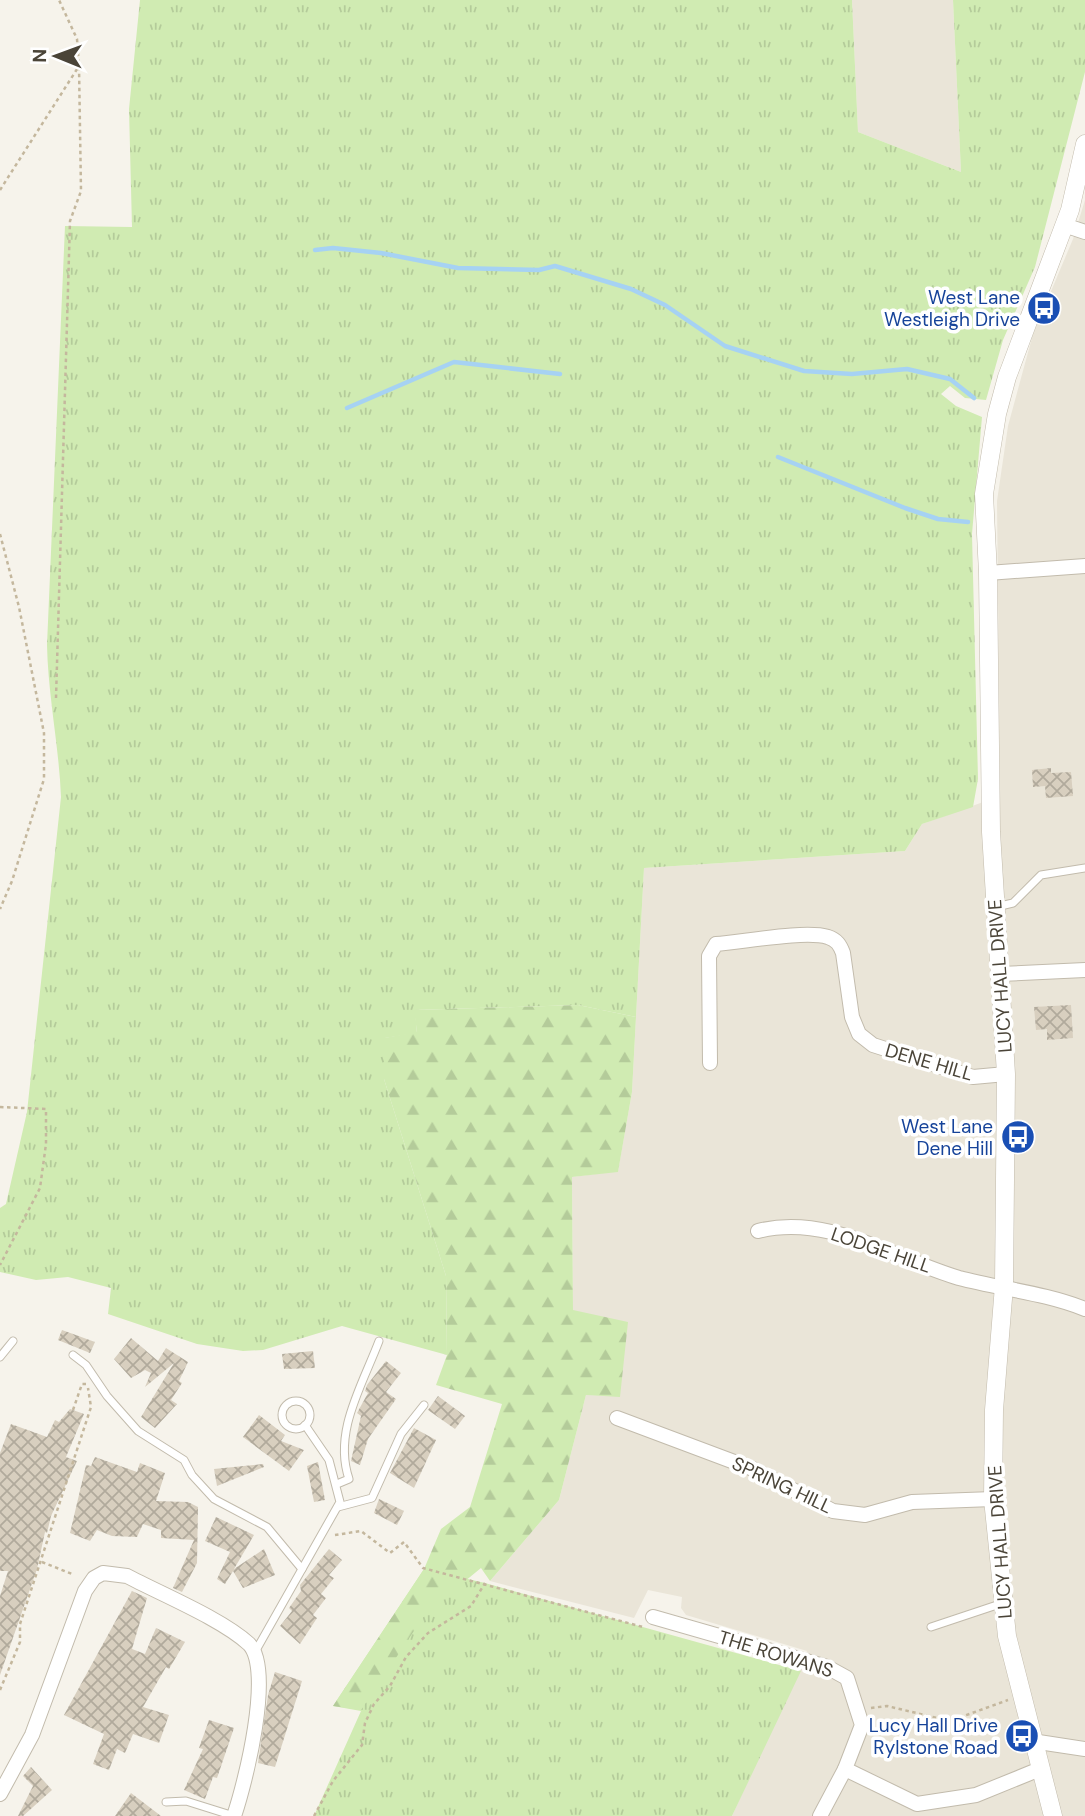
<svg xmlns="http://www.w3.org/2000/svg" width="1085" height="1816" font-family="'DM Sans',sans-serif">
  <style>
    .residential { fill: #eae5d8 }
    .grass { fill: url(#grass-tufts) }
    .forest { fill: url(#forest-firs) }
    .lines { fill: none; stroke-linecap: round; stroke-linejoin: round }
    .stream { stroke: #a6d2f3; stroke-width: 4.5 }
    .building { fill: url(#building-cross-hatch) }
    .service-casing { stroke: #c2bbac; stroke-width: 9 }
    .minor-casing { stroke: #c2bbac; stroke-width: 16 }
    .tertiary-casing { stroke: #c2bbac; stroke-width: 19 }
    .path { stroke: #c4b79d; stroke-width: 2.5; stroke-dasharray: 3.5 3.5; stroke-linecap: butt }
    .service { stroke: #fff; stroke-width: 7 }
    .minor { stroke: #fff; stroke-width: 14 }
    .tertiary { stroke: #fff; stroke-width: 18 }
    .labels { text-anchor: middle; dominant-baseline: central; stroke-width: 7; stroke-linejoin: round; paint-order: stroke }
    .transit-label { font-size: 19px; fill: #164399; stroke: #fff; text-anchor: end }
    .street-label { font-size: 19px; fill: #4a4438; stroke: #fff }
  </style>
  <defs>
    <pattern id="grass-tufts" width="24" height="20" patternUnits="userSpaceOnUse" patternTransform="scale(1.75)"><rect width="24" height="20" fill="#d0ebb2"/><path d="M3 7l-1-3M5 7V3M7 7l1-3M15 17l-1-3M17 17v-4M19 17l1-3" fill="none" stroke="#b4cb9a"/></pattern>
    <pattern id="forest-firs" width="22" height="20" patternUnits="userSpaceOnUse" patternTransform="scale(1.75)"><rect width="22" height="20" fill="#d0ebb2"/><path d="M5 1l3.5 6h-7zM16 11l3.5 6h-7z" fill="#b4cb9a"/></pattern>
    <pattern id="building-cross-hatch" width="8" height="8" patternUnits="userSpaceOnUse" patternTransform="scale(1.75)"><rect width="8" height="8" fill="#d8cfbf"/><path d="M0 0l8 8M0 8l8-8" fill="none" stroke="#b1aa9c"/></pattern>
  </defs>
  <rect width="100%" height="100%" fill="#f6f3eb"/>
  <!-- residential -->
  <g class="residential">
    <polygon points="852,0 953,0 961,172 858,132"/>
    <polygon points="1085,200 1085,1816 732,1816 807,1651 686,1615 681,1608 682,1597 648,1590 634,1618 490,1581 559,1500 586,1395 620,1396 573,1311 572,1177 618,1171 632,1092 644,868 905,851 922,824 1000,796 997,501 1008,426 1033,334 1073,239"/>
  </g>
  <!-- grass -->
  <g class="grass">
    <path d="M140,0H852L858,132L961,172L953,0H1085V72L1035,267L1003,340L986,400L965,398L950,386L941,394L956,406L982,417L972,534L978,779L973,807L922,824L905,851L644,868L636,1017L578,1005L415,1010L417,1033L385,1038L384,1079L446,1276L447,1355L342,1326L263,1350L243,1351L197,1344L108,1314L111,1288L68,1277L36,1280L0,1272V1208L6,1204L27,1112L61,797C59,746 48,696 47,645L65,226L132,227L129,109Z"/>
    <polygon points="424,1569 485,1583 801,1671 732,1816 314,1816 361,1711 333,1706"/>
  </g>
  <!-- forest -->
  <polygon class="forest" points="578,1005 636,1017 632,1092 618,1172 572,1177 573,1310 628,1322 620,1397 586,1395 559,1500 490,1581 481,1568 426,1613 361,1710 333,1706 424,1569 441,1529 470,1507 502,1404 436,1385 447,1355 446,1276 384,1079 384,1038 417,1032 414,1010"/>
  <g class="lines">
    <!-- stream -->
    <g class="stream">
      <polyline points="315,250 333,248 381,253 458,268 539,270 555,266 631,289 665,305 725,346 804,371 852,374 907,369 950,379 974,398"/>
      <polyline points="347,408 454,362 560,374"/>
      <polyline points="778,457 905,508 938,519 968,522"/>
    </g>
  </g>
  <!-- building -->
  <g class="building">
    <polygon points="1051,768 1051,773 1071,772 1073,796 1046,798 1045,786 1033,787 1032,770"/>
    <polygon points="1071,1005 1073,1038 1047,1040 1047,1029 1036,1030 1034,1007"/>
    <polygon points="62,1330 95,1342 90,1353 58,1340"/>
    <polygon points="131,1338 158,1361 166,1348 188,1362 179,1381 182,1383 171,1400 177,1404 155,1428 141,1417 174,1363 145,1387 151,1373 145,1370 131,1378 114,1359"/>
    <polygon points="313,1351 315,1368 284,1369 282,1354"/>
    <polygon points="386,1361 401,1373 386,1392 396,1399 368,1439 360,1465 351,1461 361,1416 357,1413 368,1393 365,1391 367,1385"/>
    <polygon points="438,1396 465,1416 455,1429 428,1410"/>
    <polygon points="70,1409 84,1414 66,1457 77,1461 51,1516 47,1533 45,1532 37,1569 0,1675 0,1596 8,1571 0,1571 0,1453 11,1424 47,1437 55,1420 59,1422"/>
    <polygon points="259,1415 285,1435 281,1441 304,1450 289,1471 243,1437"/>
    <polygon points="414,1428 436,1440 414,1488 390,1473"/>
    <polygon points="95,1457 137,1472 140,1463 165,1473 156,1501 188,1502 198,1507 197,1563 182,1592 173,1588 194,1540 161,1538 161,1530 143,1524 137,1537 112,1536 97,1530 90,1541 70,1533 86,1465 91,1466"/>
    <polygon points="318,1462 325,1500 314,1502 307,1466"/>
    <polygon points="263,1464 264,1467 217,1486 214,1469"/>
    <polygon points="379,1499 404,1511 397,1525 374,1513"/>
    <polygon points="216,1517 254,1535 234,1569 264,1549 275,1575 243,1588 233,1571 225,1584 217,1579 230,1552 205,1541"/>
    <polygon points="329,1549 342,1560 329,1575 334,1578 321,1594 326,1598 313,1615 317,1618 300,1644 280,1626 292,1611 289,1608 301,1591 300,1585"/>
    <polygon points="132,1591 147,1598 132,1649 145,1654 156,1628 185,1642 169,1669 166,1667 143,1707 169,1715 159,1743 133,1734 125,1753 117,1749 109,1770 93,1764 104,1734 64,1715"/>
    <polygon points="275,1672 302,1681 275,1767 258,1763 268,1695"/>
    <polygon points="209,1720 234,1728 217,1778 213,1777 205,1799 184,1790 203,1749 199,1748"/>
    <polygon points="31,1767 52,1790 23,1816 18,1816 33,1786 23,1776"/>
    <polygon points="131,1793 161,1816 115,1816"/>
  </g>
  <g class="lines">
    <!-- service casing -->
    <g class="service-casing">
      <g id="service">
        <polyline points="996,907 1013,903 1041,875 1085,868"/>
        <polyline points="73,1355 86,1365 107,1396 138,1431 184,1460 192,1475 214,1499 267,1527 302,1569"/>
        <polyline points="0,1357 13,1341"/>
        <circle cx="296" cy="1415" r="14"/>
        <path d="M337,1484L349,1479C333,1432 362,1386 379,1341"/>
        <polyline points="338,1507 372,1498 401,1434 424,1405"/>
        <polyline points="931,1627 1003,1603"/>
        <polyline points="255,1652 340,1502 329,1460 305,1425"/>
        <polyline points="166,1802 186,1801 234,1816"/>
      </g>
    </g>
    <!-- minor casing -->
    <g class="minor-casing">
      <g id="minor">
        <polyline points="1064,225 1085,232"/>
        <polyline points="988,573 1085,566"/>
        <polyline points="1000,974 1085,970"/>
        <path d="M710,1063L709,956L716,944C743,942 805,930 828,937C837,940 840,945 843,953L852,1017L859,1034L873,1045L973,1077L1006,1074"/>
        <path d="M758,1231C828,1213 894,1259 959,1278C1001,1289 1045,1293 1085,1309"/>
        <polyline points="617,1418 753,1469 833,1511 865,1515 912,1502 993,1499"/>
        <polyline points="653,1617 827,1667 847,1678 862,1725 845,1769 917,1804 976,1795 1040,1769"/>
        <polyline points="1032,1741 1085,1749"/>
        <path d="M0,1794L32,1735L85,1591L94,1578L103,1573L127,1576C161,1594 222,1619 249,1644C274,1670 245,1784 234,1816"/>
        <polyline points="820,1816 845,1769"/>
      </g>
    </g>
    <!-- tertiary casing -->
    <g class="tertiary-casing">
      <polyline id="tertiary" points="1053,1816 1007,1636 993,1499 994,1410 1004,1286 1006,1074 991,832 988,573 984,494 997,414 1007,377 1070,210 1085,144"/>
    </g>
    <!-- path -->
    <g class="path">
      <polyline points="0,190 79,66"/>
      <polyline points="0,534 19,607 44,733 44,779 12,881 0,909"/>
      <polyline points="56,698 70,221 81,191 79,66 77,39 59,0"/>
      <polyline points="0,1107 46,1109 46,1144 40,1188 0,1265"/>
      <polyline points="73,1410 82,1384 87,1384"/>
      <polyline points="335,1535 361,1531 390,1553 404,1542 423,1568 643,1627"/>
      <polyline points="42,1562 72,1574"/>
      <polyline points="0,1690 20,1642 20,1624 91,1407 88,1388"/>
      <polyline points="871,1708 887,1706 950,1721 1008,1700"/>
      <polyline points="314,1816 333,1781 362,1745 365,1723 374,1704 390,1686 406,1657 428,1633 471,1606 485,1583"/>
    </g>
    <!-- service -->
    <use href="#service" class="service"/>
    <!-- minor -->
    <use href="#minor" class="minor"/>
    <!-- tertiary -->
    <use href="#tertiary" class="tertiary"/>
  </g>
  <!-- icons -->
  <defs>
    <g id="bus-disc" transform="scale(1.75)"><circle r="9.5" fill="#1a4fb4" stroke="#fff"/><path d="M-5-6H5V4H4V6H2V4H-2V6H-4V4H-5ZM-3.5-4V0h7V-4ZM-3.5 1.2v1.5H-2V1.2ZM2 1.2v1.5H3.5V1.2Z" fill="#fff"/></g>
  </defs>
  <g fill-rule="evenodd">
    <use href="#bus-disc" x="1044" y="308"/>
    <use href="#bus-disc" x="1018" y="1137"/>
    <use href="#bus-disc" x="1022" y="1736"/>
  </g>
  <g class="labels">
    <!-- transit labels -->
    <g class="transit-label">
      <text x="1020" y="297">West Lane<tspan x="1020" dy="22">Westleigh Drive</tspan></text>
      <text x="993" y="1126">West Lane<tspan x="993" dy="22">Dene Hill</tspan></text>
      <text x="998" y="1725">Lucy Hall Drive<tspan x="998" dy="22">Rylstone Road</tspan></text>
    </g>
    <!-- street labels -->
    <g class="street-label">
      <text transform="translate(1000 976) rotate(-94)">LUCY HALL DRIVE</text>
      <text transform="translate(929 1062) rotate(16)">DENE HILL</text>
      <text transform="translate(881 1250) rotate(19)">LODGE HILL</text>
      <text transform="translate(782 1485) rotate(25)">SPRING HILL</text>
      <text transform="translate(1000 1542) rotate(-94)">LUCY HALL DRIVE</text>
      <text transform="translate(776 1654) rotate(17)">THE ROWANS</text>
    </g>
  </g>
  <!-- north arrow -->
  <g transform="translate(56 56) rotate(271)" stroke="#ffffff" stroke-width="5" paint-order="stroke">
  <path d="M0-5L12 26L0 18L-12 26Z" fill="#4a4438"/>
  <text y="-10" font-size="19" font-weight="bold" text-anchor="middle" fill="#4a4438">N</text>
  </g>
</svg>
